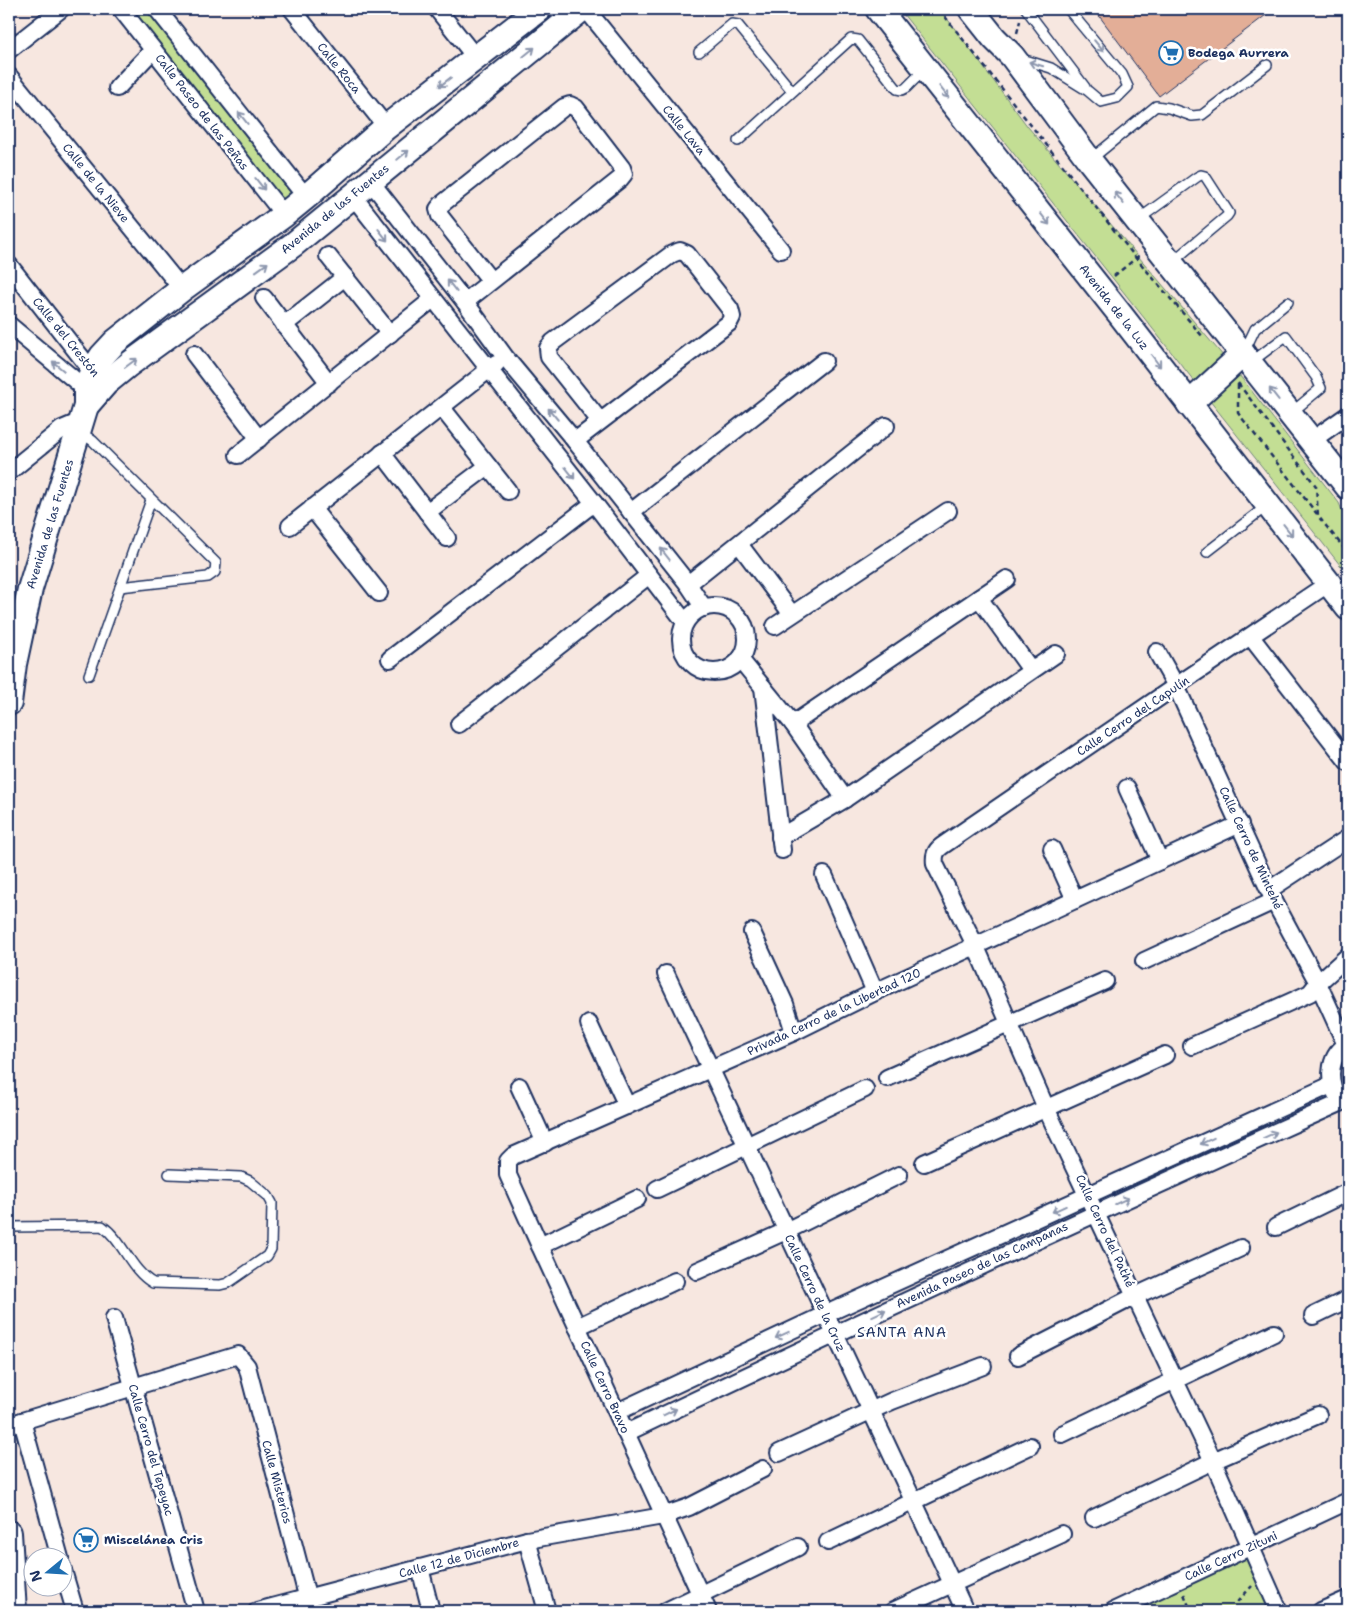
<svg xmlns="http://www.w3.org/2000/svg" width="1357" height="1620" font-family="'Shantell Sans',sans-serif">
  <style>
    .green { fill: #c3de94; stroke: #6f8679 }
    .building { fill: #e3ae97; stroke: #1b2f5e }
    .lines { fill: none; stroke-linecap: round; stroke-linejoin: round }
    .service-casing { stroke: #1b2f5e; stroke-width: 12 }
    .minor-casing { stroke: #1b2f5e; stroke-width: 20 }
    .secondary-casing { stroke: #1b2f5e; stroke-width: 28 }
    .path { stroke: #1b2f5e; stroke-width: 2.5; stroke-dasharray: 5 4; stroke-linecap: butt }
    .service { stroke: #fff; stroke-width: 9 }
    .minor { stroke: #fff; stroke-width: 16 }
    .secondary { stroke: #fff; stroke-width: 24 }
    .oneway { stroke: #8d97ae }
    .labels { text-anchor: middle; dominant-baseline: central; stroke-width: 5; stroke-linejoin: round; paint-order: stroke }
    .poi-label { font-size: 12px; font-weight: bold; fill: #1b2f5e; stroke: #fff; text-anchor: start }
    .street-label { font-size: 12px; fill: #1b2f5e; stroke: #fff }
    .neighbourhood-label { font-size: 14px; letter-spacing: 1px; fill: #1b2f5e; stroke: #fff }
  </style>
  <rect width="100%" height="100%" fill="#f7e7e0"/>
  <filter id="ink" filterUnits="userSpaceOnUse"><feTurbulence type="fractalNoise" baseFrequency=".02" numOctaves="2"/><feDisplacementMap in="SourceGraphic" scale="10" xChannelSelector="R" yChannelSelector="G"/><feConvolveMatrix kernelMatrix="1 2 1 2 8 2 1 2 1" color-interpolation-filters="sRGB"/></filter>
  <g filter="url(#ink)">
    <!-- green -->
    <g class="green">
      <polygon points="123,9 155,9 298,194 281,206"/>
      <polygon points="899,9 940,9 1028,127 1236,371 1339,503 1348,525 1348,575"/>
      <polygon points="1245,1554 1271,1611 1125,1611"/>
    </g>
    <!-- building -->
    <polygon class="building" points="1094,9 1274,9 1159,96"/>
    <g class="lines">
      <!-- service casing -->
      <g class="service-casing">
        <g id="service">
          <polyline points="1026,9 1085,87"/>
          <polyline points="699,52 732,24 738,25 792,91"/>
          <polyline points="1022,59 1051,68 1088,91 1101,102 1117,98 1128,87 1122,74 1068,9"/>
          <polyline points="738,141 851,39 858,40 897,89 902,90 906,88 925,69"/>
          <polyline points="1090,160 1156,106 1169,108 1192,116 1202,115 1267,65"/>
          <polyline points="1139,219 1197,177 1201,175 1205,176 1229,213 1227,216 1172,262"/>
          <polyline points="1244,352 1255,329 1288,302"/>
          <polyline points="1250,363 1286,336 1316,377 1321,388 1291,413"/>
          <polyline points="79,431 93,441 216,563 215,572 208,577 120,587"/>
          <polyline points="1207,552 1268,505"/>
          <polyline points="89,675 151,500"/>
          <path d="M9,1227L102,1226C123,1240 130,1270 153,1283L220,1285L228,1283L267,1256L271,1249L272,1203L268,1196L250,1181L241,1177L169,1174"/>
        </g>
      </g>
      <!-- minor casing -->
      <g class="minor-casing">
        <g id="minor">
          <polyline points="121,9 284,215"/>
          <polyline points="157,9 306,197"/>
          <polyline points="292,9 380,119 385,128"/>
          <polyline points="437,9 476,58"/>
          <polyline points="586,9 781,250"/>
          <polyline points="9,50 61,9"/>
          <polyline points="9,76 182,289"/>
          <polyline points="117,88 153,50"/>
          <polyline points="371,182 465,302 505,357 575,441 688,584 704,608"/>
          <polyline points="353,196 594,503 685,622"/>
          <polyline points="328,256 390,334"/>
          <polyline points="9,265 92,371 98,376"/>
          <polyline points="264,298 329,383"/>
          <polyline points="465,302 620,179 624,174 622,168 576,108 570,105 564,107 442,204 438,209 440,216 491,281"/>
          <polyline points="9,325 94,396"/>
          <polyline points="284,325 345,277"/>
          <polyline points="194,354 259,439"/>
          <polyline points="442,408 508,491"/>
          <polyline points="575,441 729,323 732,317 730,309 687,254 680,251 672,254 553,342 548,348 549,357 600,421"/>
          <polyline points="1311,441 1348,415"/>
          <polyline points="382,453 447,538"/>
          <polyline points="238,455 433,299"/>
          <polyline points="9,472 62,429 81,421"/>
          <polyline points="312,508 379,593"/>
          <polyline points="427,512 488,466"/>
          <polyline points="631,512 824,361"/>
          <polyline points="290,526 496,364"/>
          <polyline points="739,544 791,613"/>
          <polyline points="688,584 886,426"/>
          <polyline points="979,598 1031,670"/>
          <circle cx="714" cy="639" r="33"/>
          <polyline points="775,626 948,511"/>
          <polyline points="1251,637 1348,762"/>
          <polyline points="1157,652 1176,686 1274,901 1318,983 1346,1045"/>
          <polyline points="390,659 594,503"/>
          <polyline points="740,659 793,724 845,799"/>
          <polyline points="763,687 782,850"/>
          <polyline points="459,724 648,576"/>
          <polyline points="793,724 1007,579"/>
          <polyline points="1127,788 1160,861"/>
          <polyline points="780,837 845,799 1056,654"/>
          <polyline points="1052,849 1075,900"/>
          <polyline points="824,875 875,992"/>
          <polyline points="1269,890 1348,838"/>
          <polyline points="752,932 785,1004 794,1032"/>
          <polyline points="1144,961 1274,901"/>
          <polyline points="666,974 965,1611"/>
          <polyline points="589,1024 627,1106"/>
          <polyline points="1192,1046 1310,993 1318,983 1348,956"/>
          <polyline points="887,1078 1105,981"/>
          <polyline points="519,1086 545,1143"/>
          <path d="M1336,1094C1327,1077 1330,1054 1348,1044"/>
          <polyline points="924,1163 1165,1055"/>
          <polyline points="657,1189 865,1089"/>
          <polyline points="1276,1227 1348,1192"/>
          <polyline points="540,1246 637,1199"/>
          <polyline points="697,1271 786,1231 899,1175"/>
          <polyline points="1313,1316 1348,1299"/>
          <polyline points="114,1318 196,1611"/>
          <polyline points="577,1327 675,1281"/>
          <polyline points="1018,1356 1135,1296 1241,1248"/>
          <polyline points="617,1412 826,1314 1331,1085"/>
          <polyline points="22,1421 60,1558"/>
          <polyline points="9,1425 238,1355 247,1366 311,1611"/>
          <path d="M626,1433C863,1320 1101,1210 1340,1103"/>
          <polyline points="1062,1434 1274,1333"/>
          <polyline points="779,1453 892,1401 983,1366"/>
          <polyline points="1094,1518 1213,1461 1318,1415"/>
          <polyline points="527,1540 547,1611"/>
          <polyline points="828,1542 1030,1446"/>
          <polyline points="62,1567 75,1611"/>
          <polyline points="420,1568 431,1611"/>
          <polyline points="257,1611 527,1540 663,1516 689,1507 763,1469"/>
          <polyline points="666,1611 798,1547"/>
          <polyline points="708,1611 540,1246 508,1175 508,1161 513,1156 794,1032 875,992 1240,824"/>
          <polyline points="893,1611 1062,1534"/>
          <polyline points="1113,1611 1348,1501"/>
          <path d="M1279,1611L1213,1461L1046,1108L976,947L935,864C934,856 935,851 942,846L1176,686L1329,583"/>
          <polyline points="1321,1611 1348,1599"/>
        </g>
      </g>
      <!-- secondary casing -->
      <g class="secondary-casing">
        <g id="secondary">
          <polyline points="878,9 1119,313 1348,608"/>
          <polyline points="971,9 994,38 1012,56 1090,161 1348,487"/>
          <polyline points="1189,404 1243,354"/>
          <polyline points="86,406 106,383 128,365 294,244 582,9"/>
          <polyline points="9,703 14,664 30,589 86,406 86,391 92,371 102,356 115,342 182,289 284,215 306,197 385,128 539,9"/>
          <polyline points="9,1533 14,1611"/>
        </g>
      </g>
      <!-- path -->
      <g class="path">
        <polyline points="939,9 1136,258 1203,337"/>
        <polyline points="1017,33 1020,21"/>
        <polyline points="1114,276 1141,254"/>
        <polyline points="1238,383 1316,486 1318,516 1348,553"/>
        <polyline points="1238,384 1238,413 1317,514"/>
        <polyline points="1184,1594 1191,1611"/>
        <polyline points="1237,1611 1238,1601 1252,1586"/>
      </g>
      <!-- service -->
      <use href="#service" class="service"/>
      <!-- minor -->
      <use href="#minor" class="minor"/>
      <!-- secondary -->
      <use href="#secondary" class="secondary"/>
    </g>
    <!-- one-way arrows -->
    <defs><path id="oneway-shaft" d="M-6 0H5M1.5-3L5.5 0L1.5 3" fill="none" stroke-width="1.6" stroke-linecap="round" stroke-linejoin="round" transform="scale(1.25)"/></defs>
    <g class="oneway">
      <use href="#oneway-shaft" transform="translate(1099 46) rotate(50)"/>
      <use href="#oneway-shaft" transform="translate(529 52) rotate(-39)"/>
      <use href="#oneway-shaft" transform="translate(1036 64) rotate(-163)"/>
      <use href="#oneway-shaft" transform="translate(445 82) rotate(142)"/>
      <use href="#oneway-shaft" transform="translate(944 92) rotate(52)"/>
      <use href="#oneway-shaft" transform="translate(243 118) rotate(-128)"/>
      <use href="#oneway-shaft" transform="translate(403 155) rotate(-39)"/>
      <use href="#oneway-shaft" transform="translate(260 184) rotate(52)"/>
      <use href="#oneway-shaft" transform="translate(1119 198) rotate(-128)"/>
      <use href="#oneway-shaft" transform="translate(1045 219) rotate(52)"/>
      <use href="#oneway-shaft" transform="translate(383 235) rotate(52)"/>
      <use href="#oneway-shaft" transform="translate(262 267) rotate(-36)"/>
      <use href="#oneway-shaft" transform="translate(452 286) rotate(-128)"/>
      <use href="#oneway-shaft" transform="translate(1156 361) rotate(53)"/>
      <use href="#oneway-shaft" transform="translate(131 363) rotate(-37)"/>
      <use href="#oneway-shaft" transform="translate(58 366) rotate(-140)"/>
      <use href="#oneway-shaft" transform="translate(1274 394) rotate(-128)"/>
      <use href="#oneway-shaft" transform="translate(553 414) rotate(-130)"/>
      <use href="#oneway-shaft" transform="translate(570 473) rotate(52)"/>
      <use href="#oneway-shaft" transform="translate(1288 530) rotate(52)"/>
      <use href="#oneway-shaft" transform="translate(665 554) rotate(-128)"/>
      <use href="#oneway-shaft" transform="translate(1270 1135) rotate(-24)"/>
      <use href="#oneway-shaft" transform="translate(1207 1141) rotate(155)"/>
      <use href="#oneway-shaft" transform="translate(1122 1201) rotate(-24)"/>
      <use href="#oneway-shaft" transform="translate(1059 1209) rotate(156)"/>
      <use href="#oneway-shaft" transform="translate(879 1313) rotate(-25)"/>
      <use href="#oneway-shaft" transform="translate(782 1335) rotate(155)"/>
      <use href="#oneway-shaft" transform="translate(670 1412) rotate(-26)"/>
    </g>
  </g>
  <!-- icons -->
  <defs>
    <g id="supermarket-ring" transform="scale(1.25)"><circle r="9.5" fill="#fff" stroke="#1f6fb2" stroke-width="1.5"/><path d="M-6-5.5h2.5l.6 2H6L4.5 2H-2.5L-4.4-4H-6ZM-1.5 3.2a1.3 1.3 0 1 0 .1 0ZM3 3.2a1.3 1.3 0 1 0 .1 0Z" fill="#1f6fb2"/></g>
  </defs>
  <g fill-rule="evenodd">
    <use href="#supermarket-ring" x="1171" y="53"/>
    <use href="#supermarket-ring" x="86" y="1540"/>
  </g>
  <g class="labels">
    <!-- poi labels -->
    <g class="poi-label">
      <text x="1188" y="53">Bodega Aurrera</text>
      <text x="104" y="1540">Miscelánea Cris</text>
    </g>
    <!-- street labels -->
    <g class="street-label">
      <text transform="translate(339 68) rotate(51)">Calle Roca</text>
      <text transform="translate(202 112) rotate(52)">Calle Paseo de las Peñas</text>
      <text transform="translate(684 130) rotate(51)">Calle Lava</text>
      <text transform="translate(96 183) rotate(51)">Calle de la Nieve</text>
      <text transform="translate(335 209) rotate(-39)">Avenida de las Fuentes</text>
      <text transform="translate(1114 307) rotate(52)">Avenida de la Luz</text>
      <text transform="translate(66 337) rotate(51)">Calle del Crestón</text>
      <text transform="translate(50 524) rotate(-73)">Avenida de las Fuentes</text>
      <text transform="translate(1133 716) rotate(-34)">Calle Cerro del Capulín</text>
      <text transform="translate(1251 848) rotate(65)">Calle Cerro de Mintehé</text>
      <text transform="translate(834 1012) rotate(-25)">Privada Cerro de la Libertad 120</text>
      <text transform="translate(1105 1231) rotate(65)">Calle Cerro del Pathé</text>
      <text transform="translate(982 1265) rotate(-25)">Avenida Paseo de las Campanas</text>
      <text transform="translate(815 1293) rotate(65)">Calle Cerro de la Cruz</text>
      <text transform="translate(605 1387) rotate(65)">Calle Cerro Bravo</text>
      <text transform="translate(151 1450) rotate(74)">Calle Cerro del Tepeyac</text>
      <text transform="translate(277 1482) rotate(75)">Calle Misterios</text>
      <text transform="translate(1231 1556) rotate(-25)">Calle Cerro Zituni</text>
      <text transform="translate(459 1558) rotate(-15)">Calle 12 de Diciembre</text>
    </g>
    <!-- neighbourhood labels -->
    <g class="neighbourhood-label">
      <text x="902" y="1332">SANTA ANA</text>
    </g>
  </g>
  <!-- margin -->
  <rect width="1357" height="1620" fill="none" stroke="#fff" stroke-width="30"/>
  <rect x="15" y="15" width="1327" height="1590" fill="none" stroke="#1b2f5e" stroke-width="2" filter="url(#ink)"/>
  <!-- north arrow -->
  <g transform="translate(48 1572) rotate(252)"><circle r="24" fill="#ffffff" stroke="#a4acbf"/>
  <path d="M0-4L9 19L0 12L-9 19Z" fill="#1f6fb2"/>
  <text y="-8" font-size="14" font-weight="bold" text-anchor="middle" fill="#1b2f5e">N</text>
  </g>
</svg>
